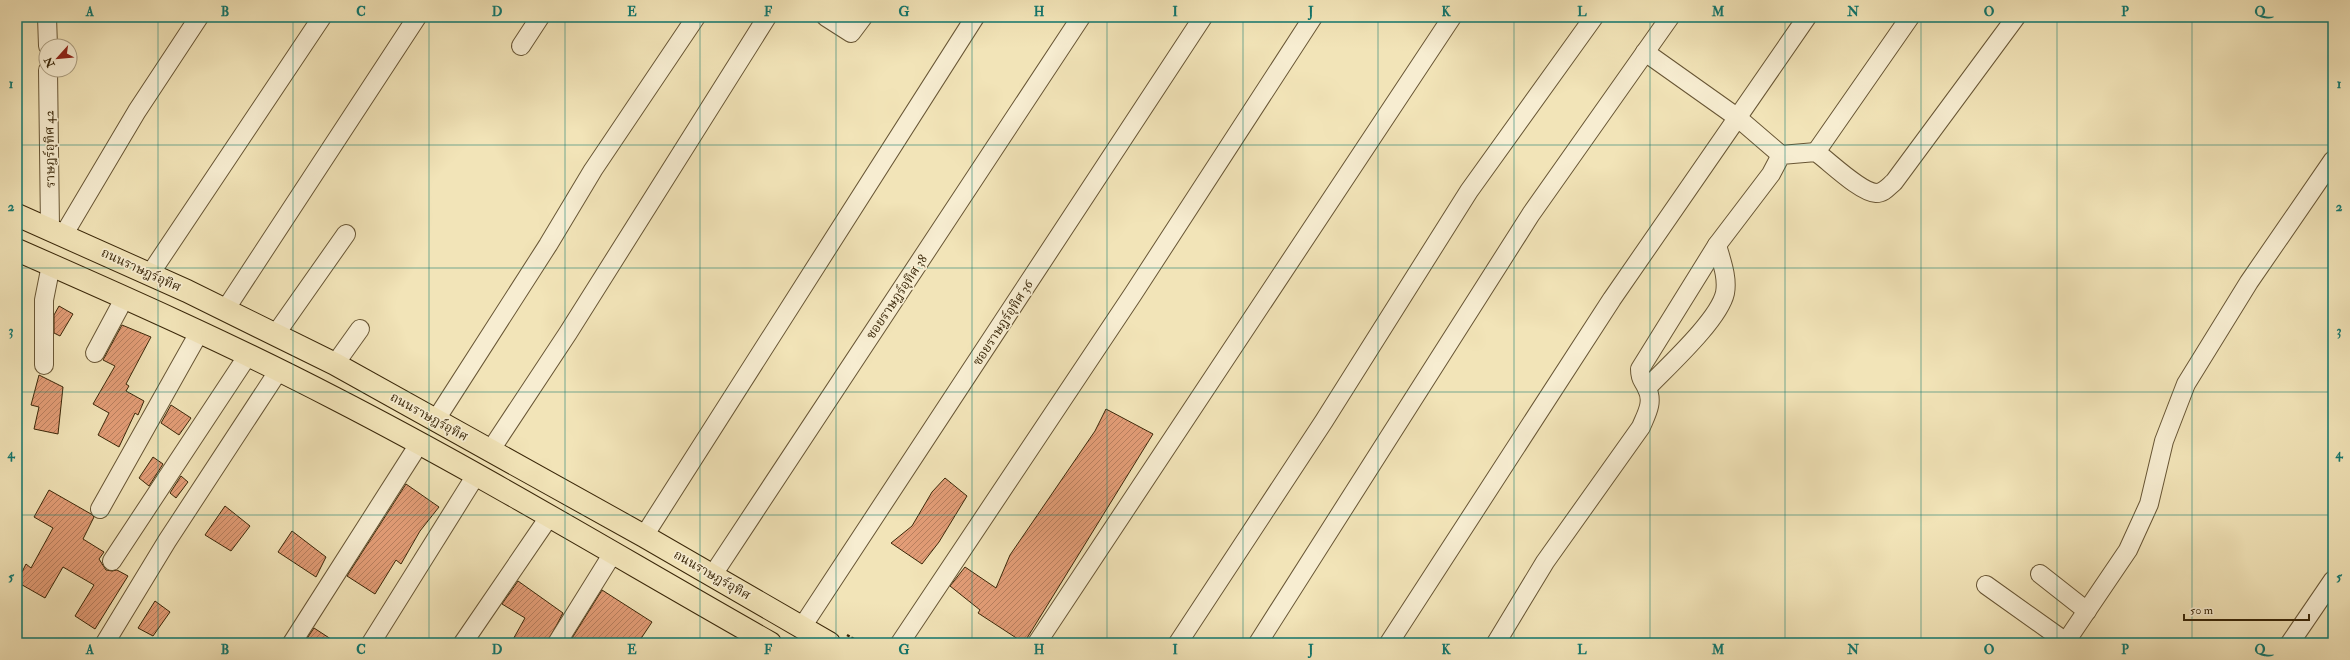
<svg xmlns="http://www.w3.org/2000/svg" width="2350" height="660" font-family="'IM FELL Double Pica','Noto Serif Thai',serif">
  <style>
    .building { fill: url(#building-hatch); stroke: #3a2709 }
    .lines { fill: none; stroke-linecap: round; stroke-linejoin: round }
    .minor-casing { stroke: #685635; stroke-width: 20 }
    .major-casing { stroke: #3a2709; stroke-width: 24 }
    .path { stroke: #3a2709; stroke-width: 2.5; stroke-dasharray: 3 2; stroke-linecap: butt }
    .minor { stroke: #f7edd1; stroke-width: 18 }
    .major { stroke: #f2e4b8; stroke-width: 22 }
    .grid { fill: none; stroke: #0f766e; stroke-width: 1; stroke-opacity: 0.55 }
    .labels { text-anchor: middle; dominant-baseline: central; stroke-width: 3.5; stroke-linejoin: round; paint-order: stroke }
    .street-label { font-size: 13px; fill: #3a2709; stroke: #f7edd1 }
    .neatline { fill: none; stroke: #0f766e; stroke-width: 1.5 }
    .grid-label { font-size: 13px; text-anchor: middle; font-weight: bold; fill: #0f766e }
  </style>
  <defs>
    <pattern id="building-hatch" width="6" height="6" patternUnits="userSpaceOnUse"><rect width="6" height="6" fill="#e39d77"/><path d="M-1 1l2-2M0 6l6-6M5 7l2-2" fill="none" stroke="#b98060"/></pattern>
  </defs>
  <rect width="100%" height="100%" fill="#f2e4b8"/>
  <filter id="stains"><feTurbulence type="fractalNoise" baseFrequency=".005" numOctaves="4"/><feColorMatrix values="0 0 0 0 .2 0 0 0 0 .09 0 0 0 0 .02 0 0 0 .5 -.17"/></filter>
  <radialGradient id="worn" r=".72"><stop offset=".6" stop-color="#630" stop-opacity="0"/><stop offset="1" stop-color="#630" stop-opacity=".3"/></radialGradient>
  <!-- building -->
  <g class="building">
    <polygon points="59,306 73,314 60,336 54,333 54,315"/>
    <polygon points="122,325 151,337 126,384 129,386 126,391 144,401 138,415 135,413 119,447 98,435 109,413 93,404 115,366 103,360"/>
    <polygon points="39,375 63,387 58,434 34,429 39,407 31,405"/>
    <polygon points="171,405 191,418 179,435 161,423"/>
    <polygon points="1106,409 1153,434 1024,643 978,613 980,610 950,586 965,567 996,588 1010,555 1095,431"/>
    <polygon points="153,457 163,464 149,486 139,478"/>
    <polygon points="181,476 188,482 176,498 170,493"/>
    <polygon points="945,478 967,496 939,542 922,564 891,543 912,526 932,492"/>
    <polygon points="406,484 439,507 420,531 401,564 396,560 375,594 347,576"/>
    <polygon points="49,490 91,514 94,517 83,539 104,552 99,559 106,570 112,571 117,570 128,576 95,629 75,616 94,585 63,567 45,598 17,582 26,564 31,568 53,528 34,517"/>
    <polygon points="225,506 250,526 231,551 205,535"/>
    <polygon points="292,531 326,557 316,577 278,552"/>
    <polygon points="518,581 563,613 547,643 511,643 525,618 502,604"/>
    <polygon points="602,590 652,622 638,643 569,643"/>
    <polygon points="155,601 170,612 153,636 138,628"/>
    <polygon points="314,628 337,643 304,643"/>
  </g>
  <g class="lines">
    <!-- minor casing -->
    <g class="minor-casing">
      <g id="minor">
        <polyline points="47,17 48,46"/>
        <polyline points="826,17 851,33 863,17"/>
        <polyline points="521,46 540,17"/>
        <polyline points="1645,52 1738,118 1781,155"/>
        <polyline points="48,70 50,228"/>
        <polyline points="1816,152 1910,17"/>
        <polyline points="64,234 137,111 199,17"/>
        <polyline points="150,274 322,17"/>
        <polyline points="225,310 417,17"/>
        <polyline points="275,335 346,234"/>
        <polyline points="95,353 125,297"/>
        <polyline points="335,364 360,329"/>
        <polyline points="44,365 44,300 51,265"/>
        <path d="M1647,388C1667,367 1719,320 1725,293C1728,277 1721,260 1717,245"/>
        <polyline points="435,421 548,245 593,170 696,17"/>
        <polyline points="490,451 568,333 767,17"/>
        <polyline points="100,509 200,331"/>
        <polyline points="644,536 975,17"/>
        <polyline points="112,561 248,355"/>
        <polyline points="2040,574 2087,611"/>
        <polyline points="712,576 1081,17"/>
        <polyline points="1986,585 2066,642"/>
        <polyline points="802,627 1203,17"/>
        <polyline points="105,643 167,541 279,370"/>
        <polyline points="292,643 419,444"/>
        <polyline points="371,643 476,475"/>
        <polyline points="463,643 549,517"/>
        <polyline points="557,643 613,553"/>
        <polyline points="900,643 1133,294 1313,17"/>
        <polyline points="1037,643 1452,17"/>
        <polyline points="1178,643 1324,421 1469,191 1594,17"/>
        <polyline points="1258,643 1531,214 1670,17"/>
        <polyline points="1389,643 1612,299 1807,17"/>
        <path d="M1496,643L1545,562L1641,427C1646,415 1654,402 1647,389C1643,379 1640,381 1640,369L1717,245L1771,174L1781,155L1816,152C1830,162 1860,192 1876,193C1884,193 1888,187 1894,182L2016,17"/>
        <polyline points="2065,643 2128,550 2149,504 2164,441 2186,384 2249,282 2333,160"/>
        <polyline points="2290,643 2333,580"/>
      </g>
    </g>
    <!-- major casing -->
    <g class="major-casing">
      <g id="major">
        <polyline points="17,215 187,291 335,364 644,536 829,643"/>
        <path d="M17,250C124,297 230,344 334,398C482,474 625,561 770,643"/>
      </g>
    </g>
    <!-- path -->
    <polyline class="path" points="847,635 861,643"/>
    <!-- minor -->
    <use href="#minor" class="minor"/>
    <!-- major -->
    <use href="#major" class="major"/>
  </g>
  <!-- grid -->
  <path class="grid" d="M158,17V643M293,17V643M429,17V643M565,17V643M700,17V643M836,17V643M972,17V643M1107,17V643M1243,17V643M1378,17V643M1514,17V643M1650,17V643M1785,17V643M1921,17V643M2057,17V643M2192,17V643M17,145H2333M17,268H2333M17,392H2333M17,515H2333"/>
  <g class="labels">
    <!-- street labels -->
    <g class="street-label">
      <text transform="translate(50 149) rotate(-91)">ราษฎร์อุทิศ 42</text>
      <text transform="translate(141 270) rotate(25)">ถนนราษฎร์อุทิศ</text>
      <text transform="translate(897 297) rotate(-56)">ซอยราษฎร์อุทิศ 38</text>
      <text transform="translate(1003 323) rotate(-57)">ซอยราษฎร์อุทิศ 36</text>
      <text transform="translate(429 417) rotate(29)">ถนนราษฎร์อุทิศ</text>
      <text transform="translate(712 575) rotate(30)">ถนนราษฎร์อุทิศ</text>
    </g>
  </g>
  <!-- margin -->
  <rect width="2350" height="660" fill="none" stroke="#f2e4b8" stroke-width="44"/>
  <!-- north arrow -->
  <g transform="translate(58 58) rotate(243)"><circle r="19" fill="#f7edd1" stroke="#ab9e81"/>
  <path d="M0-3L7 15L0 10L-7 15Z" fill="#8f2418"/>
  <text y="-6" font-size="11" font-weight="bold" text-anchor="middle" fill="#3a2709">N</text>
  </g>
  <!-- scale -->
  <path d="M2184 614v6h125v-6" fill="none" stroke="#3a2709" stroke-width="2"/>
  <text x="2190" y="614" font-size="12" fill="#3a2709" stroke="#f7edd1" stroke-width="3" paint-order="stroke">50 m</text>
  <rect x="22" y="22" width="2306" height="616" class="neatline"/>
  <g class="grid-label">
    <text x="90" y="16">A</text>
    <text x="225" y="16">B</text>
    <text x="361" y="16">C</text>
    <text x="497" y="16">D</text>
    <text x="632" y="16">E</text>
    <text x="768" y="16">F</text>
    <text x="904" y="16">G</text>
    <text x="1039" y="16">H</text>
    <text x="1175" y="16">I</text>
    <text x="1311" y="16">J</text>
    <text x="1446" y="16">K</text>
    <text x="1582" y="16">L</text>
    <text x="1718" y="16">M</text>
    <text x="1853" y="16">N</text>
    <text x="1989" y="16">O</text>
    <text x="2125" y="16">P</text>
    <text x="2260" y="16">Q</text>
    <text x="11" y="88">1</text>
    <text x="2339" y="88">1</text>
    <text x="11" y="211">2</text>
    <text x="2339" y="211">2</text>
    <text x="11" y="335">3</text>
    <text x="2339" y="335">3</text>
    <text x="11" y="458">4</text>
    <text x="2339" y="458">4</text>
    <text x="11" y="581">5</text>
    <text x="2339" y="581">5</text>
    <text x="90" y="654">A</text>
    <text x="225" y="654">B</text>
    <text x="361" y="654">C</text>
    <text x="497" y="654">D</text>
    <text x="632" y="654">E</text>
    <text x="768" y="654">F</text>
    <text x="904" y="654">G</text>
    <text x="1039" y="654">H</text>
    <text x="1175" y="654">I</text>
    <text x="1311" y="654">J</text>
    <text x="1446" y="654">K</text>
    <text x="1582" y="654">L</text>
    <text x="1718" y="654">M</text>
    <text x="1853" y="654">N</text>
    <text x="1989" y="654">O</text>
    <text x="2125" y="654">P</text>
    <text x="2260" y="654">Q</text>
  </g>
  <rect width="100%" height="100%" filter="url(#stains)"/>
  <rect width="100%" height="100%" fill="url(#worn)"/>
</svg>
